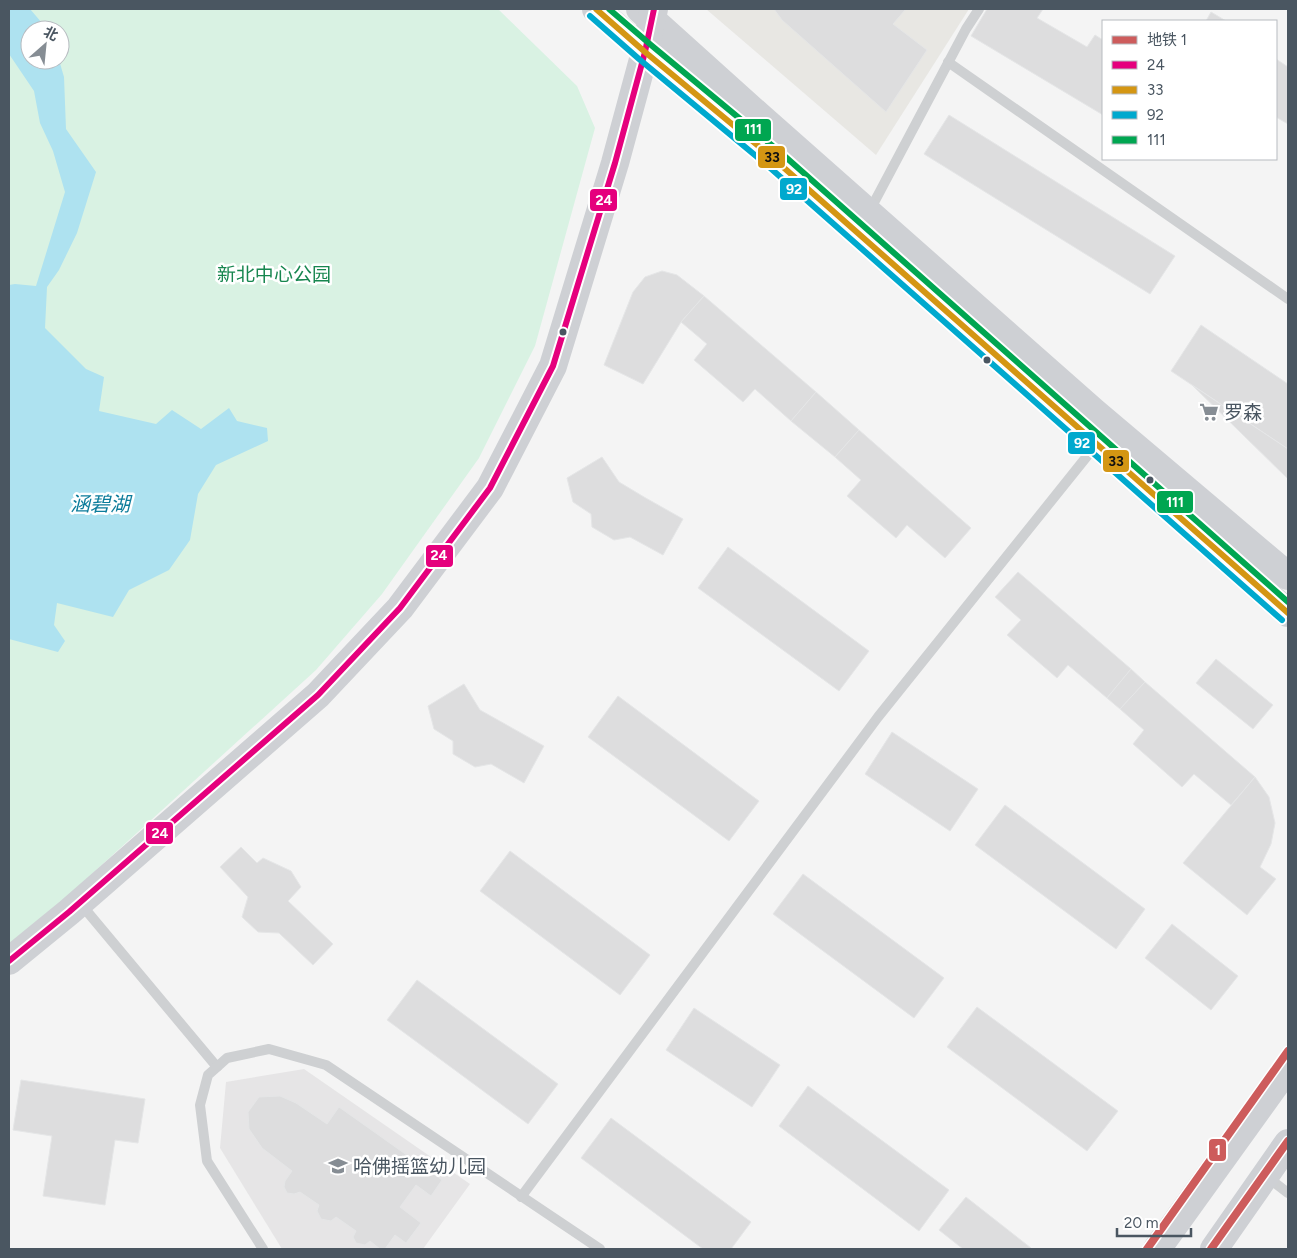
<svg xmlns="http://www.w3.org/2000/svg" width="1297" height="1258" font-family="Figtree,'Noto Sans SC',sans-serif">
  <style>
    .commercial { fill: #e8e7e3 }
    .education { fill: #e6e5e6 }
    .green { fill: #d9f2e3; fill-rule: evenodd }
    .water { fill: #aee2f0 }
    .building { fill: #ddddde; stroke: #e5e6e7 }
    .lines { fill: none; stroke-linecap: round; stroke-linejoin: round }
    .lane { stroke: #ced0d2; stroke-width: 10 }
    .secondary { stroke: #ced0d4; stroke-width: 28 }
    .bus-1-casing { stroke: #fff; stroke-width: 10 }
    .bus-2-casing { stroke: #fff; stroke-width: 10 }
    .bus-3-casing { stroke: #fff; stroke-width: 10 }
    .bus-4-casing { stroke: #fff; stroke-width: 10 }
    .bus-1 { stroke: #e5007d; stroke-width: 6 }
    .bus-2 { stroke: #d49613; stroke-width: 6 }
    .bus-3 { stroke: #00a9ce; stroke-width: 6 }
    .bus-4 { stroke: #00a651; stroke-width: 6 }
    .metro-1-casing { stroke: #fff; stroke-width: 11 }
    .metro-1 { stroke: #cd5c5c; stroke-width: 8 }
    .bus-dot { fill: #4a5661; stroke: #fff; stroke-width: 2 }
    .labels { text-anchor: middle; dominant-baseline: central; stroke-width: 5; stroke-linejoin: round; paint-order: stroke }
    .park-label { font-size: 19px; fill: #17864f; stroke: #fff }
    .poi-label { font-size: 19px; fill: #4a5661; stroke: #fff; text-anchor: start }
    .water-label { font-size: 20px; font-style: italic; fill: #0c7c9b; stroke: #fff }
    .line-badge { stroke: #fff; stroke-width: 2 }
    .badge-label { font-size: 14px; text-anchor: middle; font-weight: bold; fill: #fff }
    .pale-badge-label { font-size: 14px; text-anchor: middle; font-weight: bold; fill: #111 }
  </style>
  <rect width="100%" height="100%" fill="#f4f4f4"/>
  <!-- commercial -->
  <polygon class="commercial" points="706,9 969,9 876,155"/>
  <!-- education -->
  <polygon class="education" points="304,1069 470,1184 423,1249 282,1249 220,1148 226,1082"/>
  <!-- green -->
  <path class="green" d="M9,9H498L577,86L595,128L535,346L479,458L382,594L316,670L72,892L9,944ZM30,30H60V60H30Z"/>
  <!-- water -->
  <polygon class="water" points="9,9 30,9 48,30 30,30 30,60 59,60 64,77 66,129 96,172 77,233 59,270 47,287 45,328 86,369 104,377 99,411 156,424 172,410 201,429 229,408 237,421 267,428 268,441 216,465 198,494 190,540 169,570 129,590 113,617 57,603 54,625 65,641 58,652 9,639 9,285 15,284 36,286 65,192 53,151 40,123 34,91 9,54"/>
  <!-- building -->
  <g class="building">
    <polygon points="774,9 903,9 905,10 893,24 927,50 886,112 782,20"/>
    <polygon points="987,9 1043,9 1037,18 1087,47 1095,35 1103,40 1103,115 971,36"/>
    <polygon points="1211,12 1226,21 1206,21"/>
    <polygon points="1276,59 1288,67 1288,124 1276,117"/>
    <polygon points="949,115 1175,256 1150,294 924,154"/>
    <polygon points="662,271 677,275 704,296 681,322 643,384 604,365 633,292 645,277"/>
    <polygon points="704,296 816,392 791,421 755,389 743,402 694,360 707,344 681,322"/>
    <polygon points="1201,325 1288,384 1288,449 1171,371"/>
    <polygon points="1192,385 1288,449 1288,479"/>
    <polygon points="816,392 859,430 835,457 791,421"/>
    <polygon points="859,430 971,528 945,558 907,525 896,538 847,496 861,480 835,457"/>
    <polygon points="602,457 619,482 644,497 683,519 663,555 630,537 614,540 592,527 591,514 573,502 567,478"/>
    <polygon points="728,547 869,651 839,691 698,588"/>
    <polygon points="1018,572 1131,669 1107,698 1068,665 1057,678 1007,635 1021,620 995,597"/>
    <polygon points="1216,659 1273,705 1253,729 1196,683"/>
    <polygon points="1131,669 1145,682 1120,709 1107,698"/>
    <polygon points="1145,682 1255,777 1231,805 1194,774 1182,787 1133,744 1144,730 1120,709"/>
    <polygon points="464,684 480,710 505,724 544,746 524,783 491,764 475,767 453,754 453,741 434,729 428,706"/>
    <polygon points="618,696 759,801 729,841 588,737"/>
    <polygon points="892,732 978,789 950,831 865,774"/>
    <polygon points="1255,777 1269,797 1275,823 1271,844 1260,867 1276,879 1247,915 1183,863"/>
    <polygon points="1005,805 1145,909 1116,949 975,845"/>
    <polygon points="241,847 257,863 263,858 291,871 301,887 288,901 333,944 313,965 279,933 258,932 242,917 248,897 220,867"/>
    <polygon points="510,851 650,955 620,995 480,891"/>
    <polygon points="803,874 944,978 914,1018 773,914"/>
    <polygon points="1172,924 1238,976 1211,1010 1145,958"/>
    <polygon points="417,980 558,1084 528,1124 387,1020"/>
    <polygon points="977,1007 1118,1111 1087,1151 947,1047"/>
    <polygon points="694,1008 780,1065 752,1107 666,1050"/>
    <polygon points="21,1080 145,1099 138,1143 115,1140 105,1205 43,1196 52,1136 13,1130"/>
    <polygon points="808,1086 949,1190 919,1231 779,1126"/>
    <polygon points="280,1096 296,1103 327,1124 339,1107 442,1180 431,1196 416,1185 400,1207 421,1223 406,1243 395,1235 385,1249 380,1249 370,1241 365,1245 356,1243 353,1237 356,1231 336,1217 331,1221 321,1219 317,1211 319,1205 300,1192 294,1194 287,1193 284,1187 285,1181 292,1171 262,1148 249,1129 248,1112 259,1097"/>
    <polygon points="611,1118 751,1222 731,1249 703,1249 581,1158"/>
    <polygon points="966,1197 1031,1248 1031,1249 963,1249 939,1230"/>
  </g>
  <g class="lines">
    <!-- lane -->
    <g class="lane">
      <polyline points="948,62 1288,299"/>
      <polyline points="869,212 966,29 979,9"/>
      <polyline points="80,903 217,1067"/>
      <polyline points="1266,1176 1288,1193"/>
      <polyline points="521,1197 878,717 1096,445"/>
      <polyline points="263,1249 207,1161 200,1105 208,1075 227,1058 269,1049 326,1065 600,1249"/>
    </g>
    <!-- secondary -->
    <g class="secondary">
      <polyline points="596,9 645,52 774,159 1288,613"/>
      <polyline points="640,9 759,116 1094,412 1288,576"/>
      <polyline points="9,961 69,912 318,695 400,608 490,488 553,366 615,163 645,52 654,9"/>
      <polyline points="1157,1249 1288,1067"/>
      <polyline points="1214,1249 1288,1143"/>
    </g>
    <!-- bus-1 casing -->
    <g class="bus-1-casing">
      <polyline id="bus-1" points="9,961 69,912 318,695 400,608 490,488 553,366 615,163 645,52 654,9"/>
    </g>
    <!-- bus-2 casing -->
    <g class="bus-2-casing">
      <polyline id="bus-2" points="596,9 645,52 774,159 1288,613"/>
    </g>
    <!-- bus-3 casing -->
    <g class="bus-3-casing">
      <polyline id="bus-3" points="590,16 639,59 768,166 1282,620"/>
    </g>
    <!-- bus-4 casing -->
    <g class="bus-4-casing">
      <polyline id="bus-4" points="609,9 651,45 780,152 1288,602"/>
    </g>
    <!-- bus-1 -->
    <use href="#bus-1" class="bus-1"/>
    <!-- bus-2 -->
    <use href="#bus-2" class="bus-2"/>
    <!-- bus-3 -->
    <use href="#bus-3" class="bus-3"/>
    <!-- bus-4 -->
    <use href="#bus-4" class="bus-4"/>
    <!-- metro-1 casing -->
    <g class="metro-1-casing">
      <g id="metro-1">
        <polyline points="1147,1249 1288,1051"/>
        <polyline points="1211,1249 1288,1141"/>
      </g>
    </g>
    <!-- metro-1 -->
    <use href="#metro-1" class="metro-1"/>
  </g>
  <!-- icons -->
  <defs>
    <g id="supermarket-bare" transform="scale(1.5)"><path d="M-6-5.5h2.5l.6 2H6L4.5 2H-2.5L-4.4-4H-6ZM-1.5 3.2a1.3 1.3 0 1 0 .1 0ZM3 3.2a1.3 1.3 0 1 0 .1 0Z" fill="#868d94" stroke="#fff" stroke-width="2.5" paint-order="stroke"/></g>
    <g id="school-bare" transform="scale(1.5)"><path d="M0-5L7-2L0 1L-7-2ZM-4 1L0 2.5L4 1V4Q0 6-4 4Z" fill="#868d94" stroke="#fff" stroke-width="2.5" paint-order="stroke"/></g>
  </defs>
  <g fill-rule="evenodd">
    <use href="#supermarket-bare" x="1209" y="412"/>
    <use href="#school-bare" x="338" y="1166"/>
  </g>
  <!-- markers -->
  <g class="bus-dot">
    <circle cx="563" cy="332" r="4.5"/>
    <circle cx="987" cy="360" r="4.5"/>
    <circle cx="1150" cy="480" r="4.5"/>
  </g>
  <g class="labels">
    <!-- park labels -->
    <g class="park-label">
      <text x="274" y="274">新北中心公园</text>
    </g>
    <!-- poi labels -->
    <g class="poi-label">
      <text x="1224" y="412">罗森</text>
      <text x="353" y="1166">哈佛摇篮幼儿园</text>
    </g>
    <!-- water labels -->
    <g class="water-label">
      <text x="100" y="504">涵碧湖</text>
    </g>
  </g>
  <g class="line-badge">
    <rect x="734" y="118" width="38" height="24" rx="5" fill="#00a651"/>
    <rect x="757" y="145" width="29" height="24" rx="5" fill="#d49613"/>
    <rect x="779" y="177" width="29" height="24" rx="5" fill="#00a9ce"/>
    <rect x="589" y="188" width="29" height="24" rx="5" fill="#e5007d"/>
    <rect x="1067" y="431" width="29" height="24" rx="5" fill="#00a9ce"/>
    <rect x="1102" y="449" width="28" height="24" rx="5" fill="#d49613"/>
    <rect x="1156" y="490" width="38" height="24" rx="5" fill="#00a651"/>
    <rect x="425" y="544" width="29" height="24" rx="5" fill="#e5007d"/>
    <rect x="145" y="821" width="29" height="24" rx="5" fill="#e5007d"/>
    <rect x="1208" y="1138" width="19" height="24" rx="5" fill="#cd5c5c"/>
  </g>
  <g class="badge-label">
    <text x="753" y="134">111</text>
    <text x="794" y="194">92</text>
    <text x="604" y="205">24</text>
    <text x="1082" y="448">92</text>
    <text x="1175" y="507">111</text>
    <text x="439" y="560">24</text>
    <text x="160" y="838">24</text>
    <text x="1218" y="1155">1</text>
  </g>
  <g class="pale-badge-label">
    <text x="772" y="162">33</text>
    <text x="1116" y="466">33</text>
  </g>
  <!-- border -->
  <rect width="1297" height="1258" fill="none" stroke="#4a5661" stroke-width="20"/>
  <!-- legend -->
  <rect x="1102" y="20" width="175" height="140" fill="#ffffff" stroke="#b7bbc0"/>
  <rect x="1112" y="36" width="25" height="8" fill="#cd5c5c" stroke="#b7bbc0"/>
  <text x="1147" y="45" font-size="15" fill="#4a5661">地铁 1</text>
  <rect x="1112" y="61" width="25" height="8" fill="#e5007d" stroke="#b7bbc0"/>
  <text x="1147" y="70" font-size="15" fill="#4a5661">24</text>
  <rect x="1112" y="86" width="25" height="8" fill="#d49613" stroke="#b7bbc0"/>
  <text x="1147" y="95" font-size="15" fill="#4a5661">33</text>
  <rect x="1112" y="111" width="25" height="8" fill="#00a9ce" stroke="#b7bbc0"/>
  <text x="1147" y="120" font-size="15" fill="#4a5661">92</text>
  <rect x="1112" y="136" width="25" height="8" fill="#00a651" stroke="#b7bbc0"/>
  <text x="1147" y="145" font-size="15" fill="#4a5661">111</text>
  <!-- north arrow -->
  <g transform="translate(45 45) rotate(27)"><circle r="24" fill="#ffffff" stroke="#b7bbc0"/>
  <path d="M0-4L9 19L0 12L-9 19Z" fill="#868d94"/>
  <text y="-8" font-size="14" font-weight="bold" text-anchor="middle" fill="#4a5661">北</text>
  </g>
  <!-- scale -->
  <path d="M1117 1228v8h74v-8" fill="none" stroke="#4a5661" stroke-width="2.5"/>
  <text x="1124" y="1228" font-size="15" fill="#4a5661" stroke="#ffffff" stroke-width="4" paint-order="stroke">20 m</text>
</svg>
